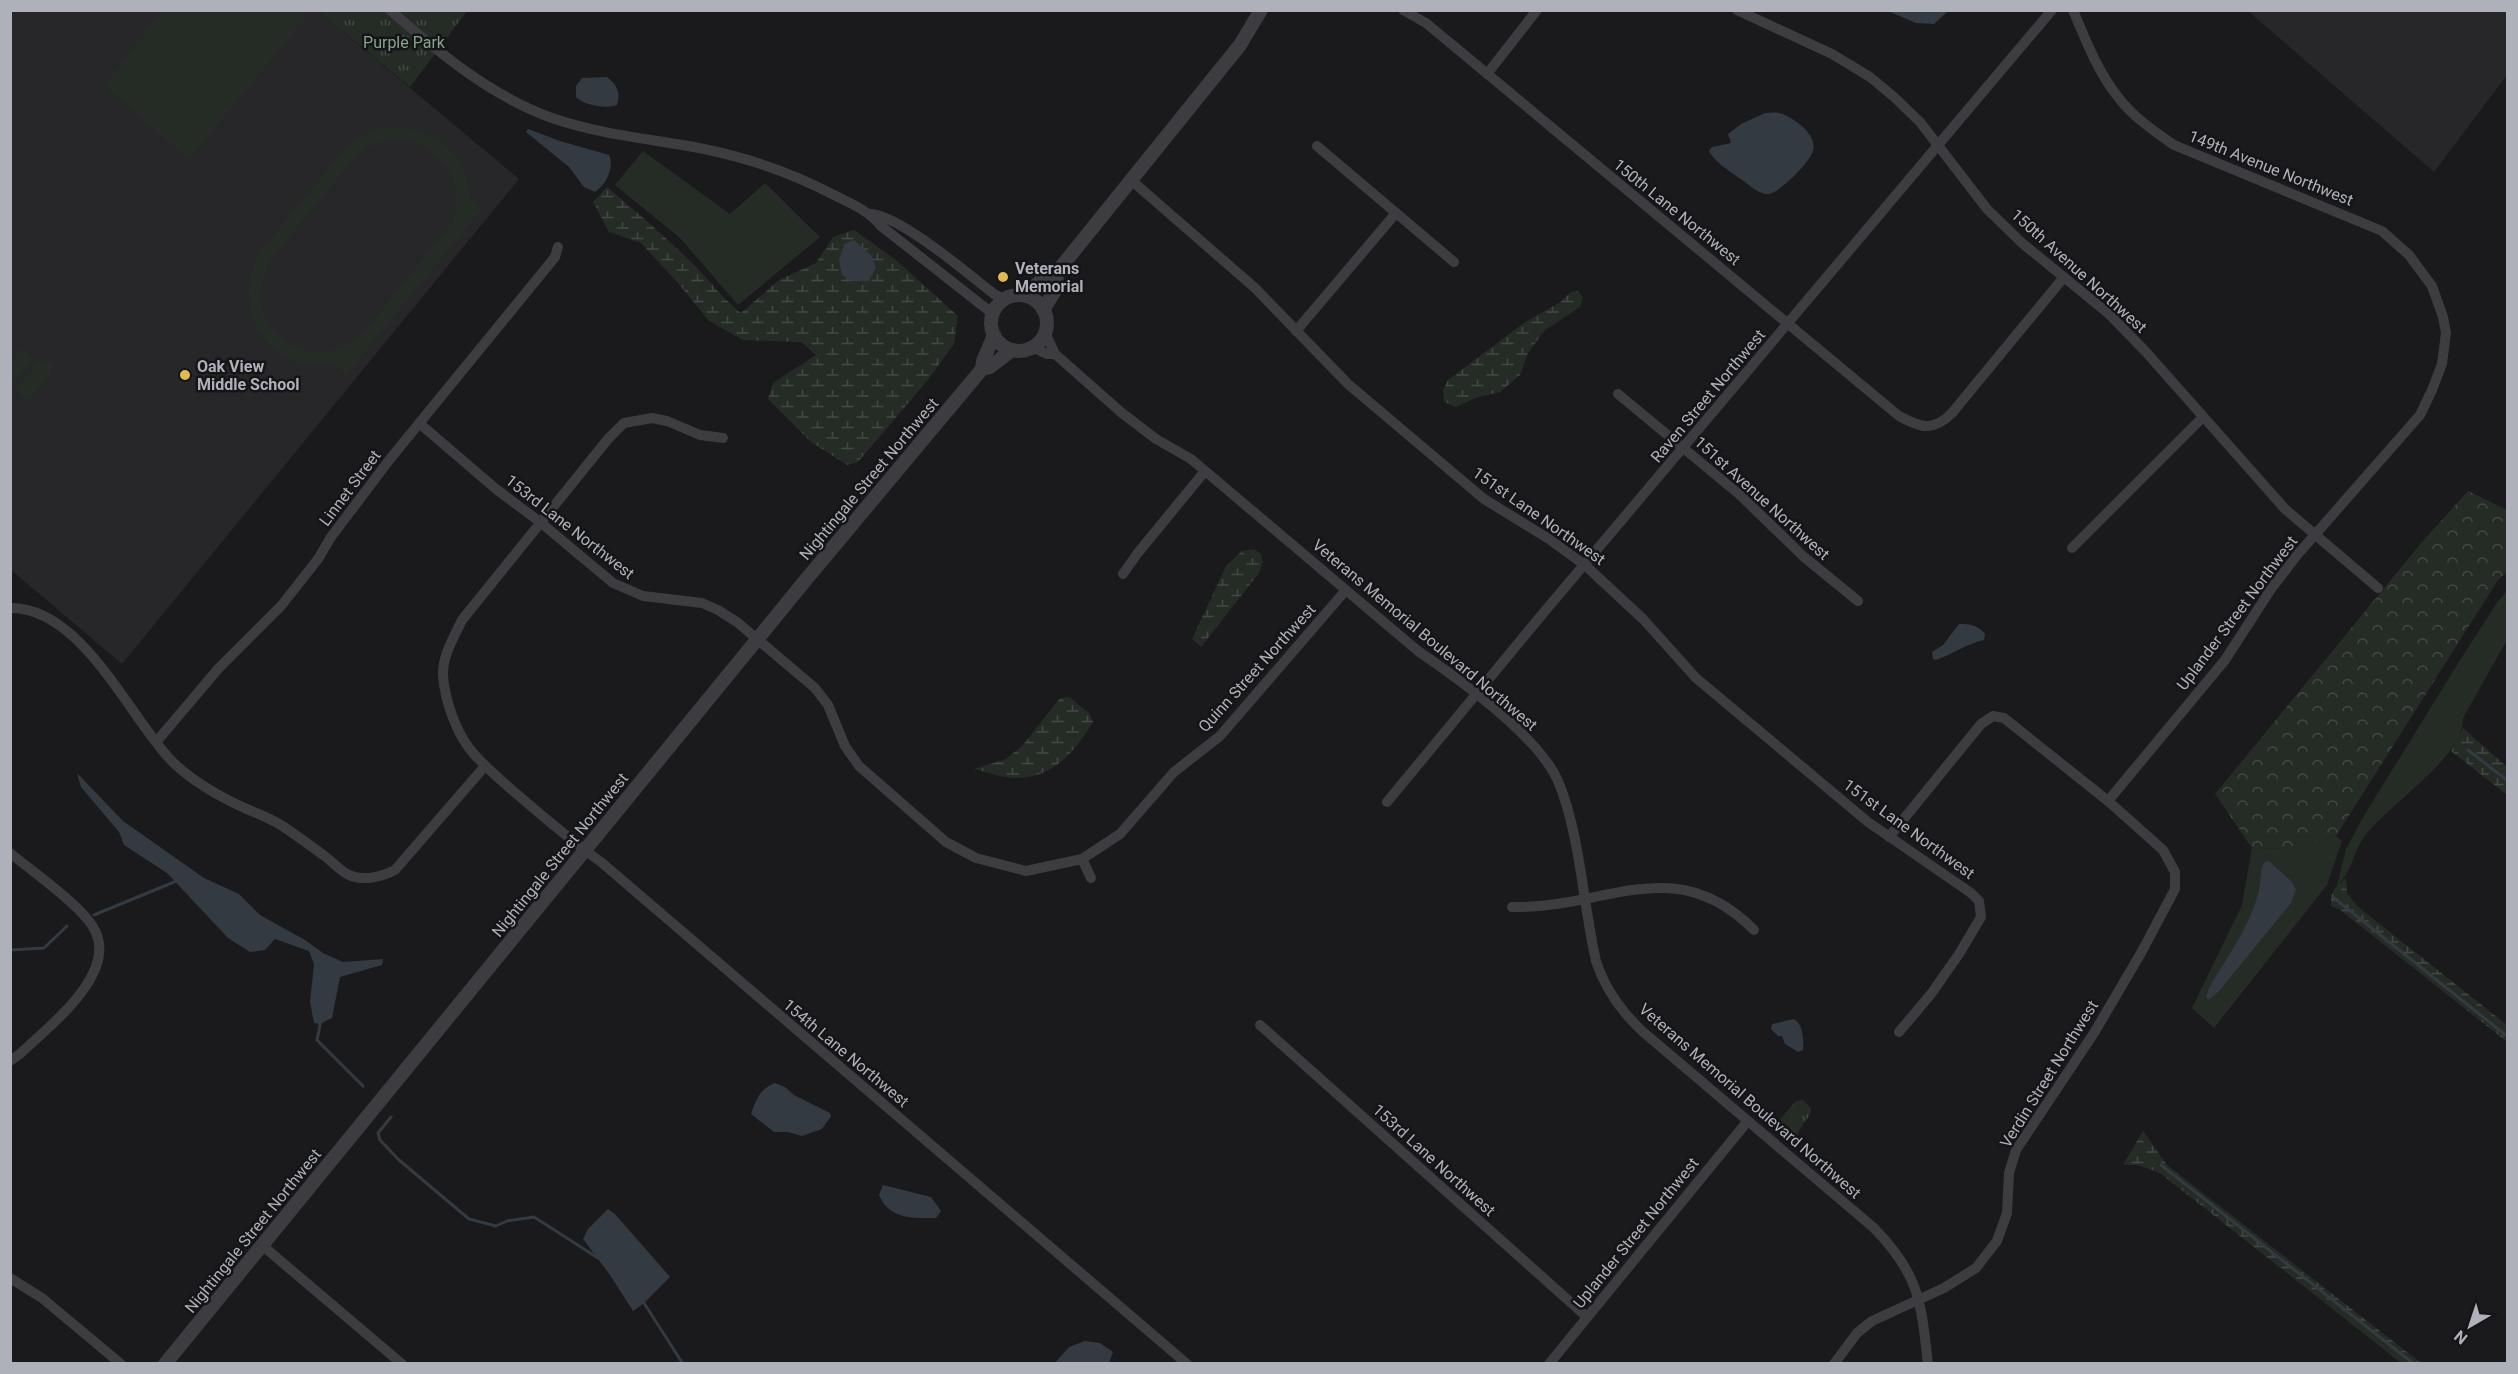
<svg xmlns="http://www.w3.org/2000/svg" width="2518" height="1374" font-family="Roboto,sans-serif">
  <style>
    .built { fill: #272629 }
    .green { fill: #252c26; fill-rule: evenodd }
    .forest { fill: url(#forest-crowns) }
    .wetland { fill: url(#wetland-marsh) }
    .park { fill: url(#park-tufts) }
    .water { fill: #333a41 }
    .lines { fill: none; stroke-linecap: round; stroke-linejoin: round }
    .stream { stroke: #333a41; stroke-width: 3 }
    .minor { stroke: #3c3c41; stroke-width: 10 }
    .tertiary { stroke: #3c3c41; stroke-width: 14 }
    .poi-dot { fill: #dfba4f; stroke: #151517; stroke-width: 2 }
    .labels { text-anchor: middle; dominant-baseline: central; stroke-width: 5; stroke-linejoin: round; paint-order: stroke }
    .park-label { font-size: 16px; fill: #87a38b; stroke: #151517 }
    .street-label { font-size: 16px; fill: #aeb1ba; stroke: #151517 }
    .poi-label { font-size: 16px; font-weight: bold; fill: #aeb1ba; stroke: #151517; text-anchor: start }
  </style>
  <defs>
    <pattern id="forest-crowns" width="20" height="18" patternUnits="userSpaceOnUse" patternTransform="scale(1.5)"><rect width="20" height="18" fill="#252c26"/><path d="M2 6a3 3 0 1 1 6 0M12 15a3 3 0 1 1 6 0" fill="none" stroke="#424843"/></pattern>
    <pattern id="wetland-marsh" width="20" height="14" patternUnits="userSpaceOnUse" patternTransform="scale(1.5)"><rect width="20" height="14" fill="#252c26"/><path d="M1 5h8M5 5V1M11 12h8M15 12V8" fill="none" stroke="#424843"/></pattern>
    <pattern id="park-tufts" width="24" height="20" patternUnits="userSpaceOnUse" patternTransform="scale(1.5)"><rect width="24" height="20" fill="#252c26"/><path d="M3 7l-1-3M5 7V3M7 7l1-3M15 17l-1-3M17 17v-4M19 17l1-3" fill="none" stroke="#424843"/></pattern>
  </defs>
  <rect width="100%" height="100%" fill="#1a1a1c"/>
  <!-- built -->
  <g class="built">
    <polygon points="10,11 318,11 519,179 122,664 11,570"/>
    <polygon points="2248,11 2507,11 2507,75 2434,172"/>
  </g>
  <!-- green -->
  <g class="green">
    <polygon points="300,10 307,16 189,160 104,85 162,11"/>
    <path d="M385,127C429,123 470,152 470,199L483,208L346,375L334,364C266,375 226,305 262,249L344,150L367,133ZM387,140C434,135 469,178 452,223L361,335C304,383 232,319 273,257L354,159L366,148Z"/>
    <polygon points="643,151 730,214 765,183 820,237 738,305 680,238 615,185"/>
    <polygon points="21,348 34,358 11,387 11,360"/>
    <polygon points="46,360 53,366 49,370 52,373 28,401 15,390 39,362 42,364"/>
    <path d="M2507,591V640L2463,718C2464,758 2387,805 2364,837C2353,852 2352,873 2337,885L2346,849L2365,814L2457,665L2498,601Z"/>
    <polygon points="2336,836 2342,841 2327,885 2214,1028 2192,1008 2242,905 2252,848 2288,849"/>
  </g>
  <!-- forest -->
  <polygon class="forest" points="2468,491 2507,510 2507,572 2498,580 2336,836 2288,849 2252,848 2215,794 2422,542"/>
  <!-- wetland -->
  <g class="wetland">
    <path d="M607,187C638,213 668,239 696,267C712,283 724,300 741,313L779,280L816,263L833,237L854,230L896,260L958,316L954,344L927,381L858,462L847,465L811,442L768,399L773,383L816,355L801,342L743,340L709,321L678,283L641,243L609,232L593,202Z"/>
    <polygon points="1578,291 1583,297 1580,307 1545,330 1528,353 1520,375 1500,392 1478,397 1456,407 1444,402 1443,390 1448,380 1525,322 1559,303 1571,292"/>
    <polygon points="1254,549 1261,554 1263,562 1259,573 1201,647 1192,639 1226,566 1242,551"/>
    <path d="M1069,697L1089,713L1093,722C1075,751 1054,778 1016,778C1003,778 987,772 974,769L1006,759L1023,745L1060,698Z"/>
    <polygon points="2463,728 2507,767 2507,795 2451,751"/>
    <path d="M2346,878L2347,893L2357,906L2507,1025V1042L2339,909L2331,906C2330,892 2335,886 2346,878Z"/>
    <polygon points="2143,1131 2167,1165 2421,1363 2401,1363 2160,1173 2138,1165 2123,1165"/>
  </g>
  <!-- park -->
  <g class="park">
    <polygon points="318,11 467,11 410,87"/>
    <path d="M1803,1100L1811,1108C1811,1120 1798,1125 1798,1137L1796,1139L1794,1132L1778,1122L1796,1101Z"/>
  </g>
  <!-- water -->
  <g class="water">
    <polygon points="1888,11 1948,11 1934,24 1916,23"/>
    <path d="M607,77C617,85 621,92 617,105C605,109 586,106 576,97V86L582,78Z"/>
    <path d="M1765,113C1769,113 1774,112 1779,113C1793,117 1818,134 1813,151C1810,162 1778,195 1767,194C1758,194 1747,183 1739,178C1728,170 1715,162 1709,151L1712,147L1731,143L1728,134L1741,124Z"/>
    <path d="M528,129L560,141L609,155C615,167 606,185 595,192L584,187L569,167L526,132Z"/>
    <polygon points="854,240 872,256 876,267 869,281 851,281 842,275 839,260 844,244"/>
    <path d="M1959,624C1971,624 1978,625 1985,634L1984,640C1966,644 1953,654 1936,660L1933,659L1932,652L1943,645Z"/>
    <polygon points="77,773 123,821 204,878 239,894 260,915 305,940 323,953 343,962 383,959 382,965 340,977 332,1018 320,1024 314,1023 310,1002 314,964 309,951 275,939 265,950 250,952 228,938 167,873 124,845 119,832 81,787"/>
    <path d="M2269,861L2291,881L2296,889L2291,903L2219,991L2209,1000L2206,997L2209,988C2227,957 2251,925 2259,890C2261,880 2260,871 2264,862Z"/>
    <path d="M1794,1019C1803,1024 1804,1040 1803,1050L1798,1052L1785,1044L1782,1036H1778L1771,1029L1772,1024Z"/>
    <path d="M775,1083L785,1087L794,1095L830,1113L831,1116L822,1129L802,1136L788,1132H774L751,1114C756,1099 760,1089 775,1083Z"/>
    <path d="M883,1185L931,1197L941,1211L936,1218C913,1218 890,1220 879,1195Z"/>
    <polygon points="608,1209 615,1214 670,1277 644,1303 633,1311 610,1275 583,1239 588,1229"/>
    <polygon points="1085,1341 1100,1343 1113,1352 1109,1363 1055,1363 1069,1347"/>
  </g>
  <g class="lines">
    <!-- stream -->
    <g class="stream">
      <polyline points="2468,750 2508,781"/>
      <polyline points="2334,898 2508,1037"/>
      <polyline points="94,915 179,880"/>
      <polyline points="10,950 44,948 67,926"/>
      <polyline points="321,1020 317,1040 363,1086"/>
      <polyline points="391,1117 378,1133 380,1140 399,1160 469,1219 496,1226 507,1221 534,1217 598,1258"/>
      <polyline points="2161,1165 2414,1364"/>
      <polyline points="644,1303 683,1364"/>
    </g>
    <!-- minor -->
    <g class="minor">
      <path d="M390,10C439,53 491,96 552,118C601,135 653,139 704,149C748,158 792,173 832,194C850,203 868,210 881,226L988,310L992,317"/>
      <path d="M1403,10L1426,23L1899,416C1921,428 1933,432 1952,413L2064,277"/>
      <polyline points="1737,10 1832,54 1870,77 1894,97 1920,122 1987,209 2022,243 2109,314 2146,352 2285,509 2378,588"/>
      <path d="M2073,10C2085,39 2098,72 2118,97C2133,117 2154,131 2174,145L2382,231L2409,255L2432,286L2443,317L2446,333L2442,364L2432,390L2420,415L2298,554L2271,589L2225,660L2108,801"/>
      <polyline points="1487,74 1537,10"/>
      <polyline points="1317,146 1454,262"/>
      <polyline points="1131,180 1255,288 1348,384 1484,499 1549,539 1586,566 1643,619 1696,678 1868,822 1971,893 1979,901 1981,917 1959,954 1931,994 1899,1032"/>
      <path d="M871,214C902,217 967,273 994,294L1004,299"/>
      <polyline points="1296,331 1396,213"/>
      <path d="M1045,332L1055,354L1122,413L1156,439L1191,459L1418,651C1459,679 1538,736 1558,781C1580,833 1583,905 1596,961C1605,989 1621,1011 1642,1031L1874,1228C1919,1274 1921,1301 1928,1364"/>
      <polyline points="1032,347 1047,354 1055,354"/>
      <polyline points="1618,394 1740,495 1804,557 1858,601"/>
      <polyline points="419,423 496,489 540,522 613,583 643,596 702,603 718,610 737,622 815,688 828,705 845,746 859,766 946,842 976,858 1026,871 1082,859 1120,834 1174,772 1220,736 1346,590"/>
      <path d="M723,438L700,435L667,421L652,418L624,423L608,439L462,620C454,637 442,656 443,676C445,700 455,729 469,748C481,764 498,777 512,790C541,815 570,840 601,862L1187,1364"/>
      <polyline points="2072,548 2202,418"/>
      <polyline points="1123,574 1137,554 1205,471"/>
      <path d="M10,608C80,607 127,712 168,757C186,777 215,794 240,806C253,812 268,817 281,825C296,835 311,846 326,857C332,862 340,870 347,874C362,882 381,877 395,870L485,766"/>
      <polyline points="157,741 218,669 281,606 318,559 331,537 390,459 555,257 558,247"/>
      <polyline points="1387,802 1545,611 2052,10"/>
      <path d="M10,853C32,871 80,905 93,927C121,972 49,1026 21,1053L10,1061"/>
      <polyline points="1082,859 1091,878"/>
      <path d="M1512,907C1606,909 1675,850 1754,930"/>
      <polyline points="1260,1025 1587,1317"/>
      <polyline points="263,1246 402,1364"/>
      <polyline points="10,1278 42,1298 121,1364"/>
      <polyline points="1549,1364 1747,1122"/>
      <polyline points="1834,1364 1857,1333 1872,1321 1944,1288 1976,1268 1997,1241 2007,1213 2009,1173 2016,1150 2094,1033 2141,953 2175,889 2175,872 2163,850 2108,801 2004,718 1993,716 1981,724 1889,837"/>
    </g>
    <!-- tertiary -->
    <g class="tertiary">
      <path d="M1023,295C1038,286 1040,277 1057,272"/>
      <circle cx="1019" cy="323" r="28"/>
      <polyline points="1043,310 1056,289 1057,272 1240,45 1261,10"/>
      <polyline points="982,369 990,367 1012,350"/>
      <polyline points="165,1364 804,582 982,369 983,361 994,335"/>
    </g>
  </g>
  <!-- markers -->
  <g class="poi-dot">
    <circle cx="1003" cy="277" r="6"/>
    <circle cx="185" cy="375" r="6"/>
  </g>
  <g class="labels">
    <!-- park labels -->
    <g class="park-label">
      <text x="404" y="42">Purple Park</text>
    </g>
    <!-- street labels -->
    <g class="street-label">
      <text transform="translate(2271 168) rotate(22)">149th Avenue Northwest</text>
      <text transform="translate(1677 212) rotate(39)">150th Lane Northwest</text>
      <text transform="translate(2079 271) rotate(42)">150th Avenue Northwest</text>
      <text transform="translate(1708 396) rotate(-50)">Raven Street Northwest</text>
      <text transform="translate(869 479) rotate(-50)">Nightingale Street Northwest</text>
      <text transform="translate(350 488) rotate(-53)">Linnet Street</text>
      <text transform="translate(1762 498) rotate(42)">151st Avenue Northwest</text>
      <text transform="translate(1539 516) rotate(35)">151st Lane Northwest</text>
      <text transform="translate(570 527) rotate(38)">153rd Lane Northwest</text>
      <text transform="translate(2237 613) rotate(-53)">Uplander Street Northwest</text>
      <text transform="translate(1425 635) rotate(40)">Veterans Memorial Boulevard Northwest</text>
      <text transform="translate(1257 668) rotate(-48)">Quinn Street Northwest</text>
      <text transform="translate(1909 829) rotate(36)">151st Lane Northwest</text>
      <text transform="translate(560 855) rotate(-51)">Nightingale Street Northwest</text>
      <text transform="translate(846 1053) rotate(40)">154th Lane Northwest</text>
      <text transform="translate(2049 1074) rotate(-58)">Verdin Street Northwest</text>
      <text transform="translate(1750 1101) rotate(41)">Veterans Memorial Boulevard Northwest</text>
      <text transform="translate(1434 1160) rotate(42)">153rd Lane Northwest</text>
      <text transform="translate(253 1231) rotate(-51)">Nightingale Street Northwest</text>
      <text transform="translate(1636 1233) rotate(-51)">Uplander Street Northwest</text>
    </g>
    <!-- poi labels -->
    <g class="poi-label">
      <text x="1015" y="268">Veterans<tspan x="1015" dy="18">Memorial</tspan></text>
      <text x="197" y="366">Oak View<tspan x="197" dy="18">Middle School</tspan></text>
    </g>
  </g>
  <!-- border -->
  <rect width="2518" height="1374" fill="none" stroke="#aeb1ba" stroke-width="24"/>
  <!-- north arrow -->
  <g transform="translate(2470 1326) rotate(219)" stroke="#151517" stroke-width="4.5" paint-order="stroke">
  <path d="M0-4.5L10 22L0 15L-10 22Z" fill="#aeb1ba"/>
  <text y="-9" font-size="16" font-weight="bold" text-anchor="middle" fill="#aeb1ba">N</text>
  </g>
</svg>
